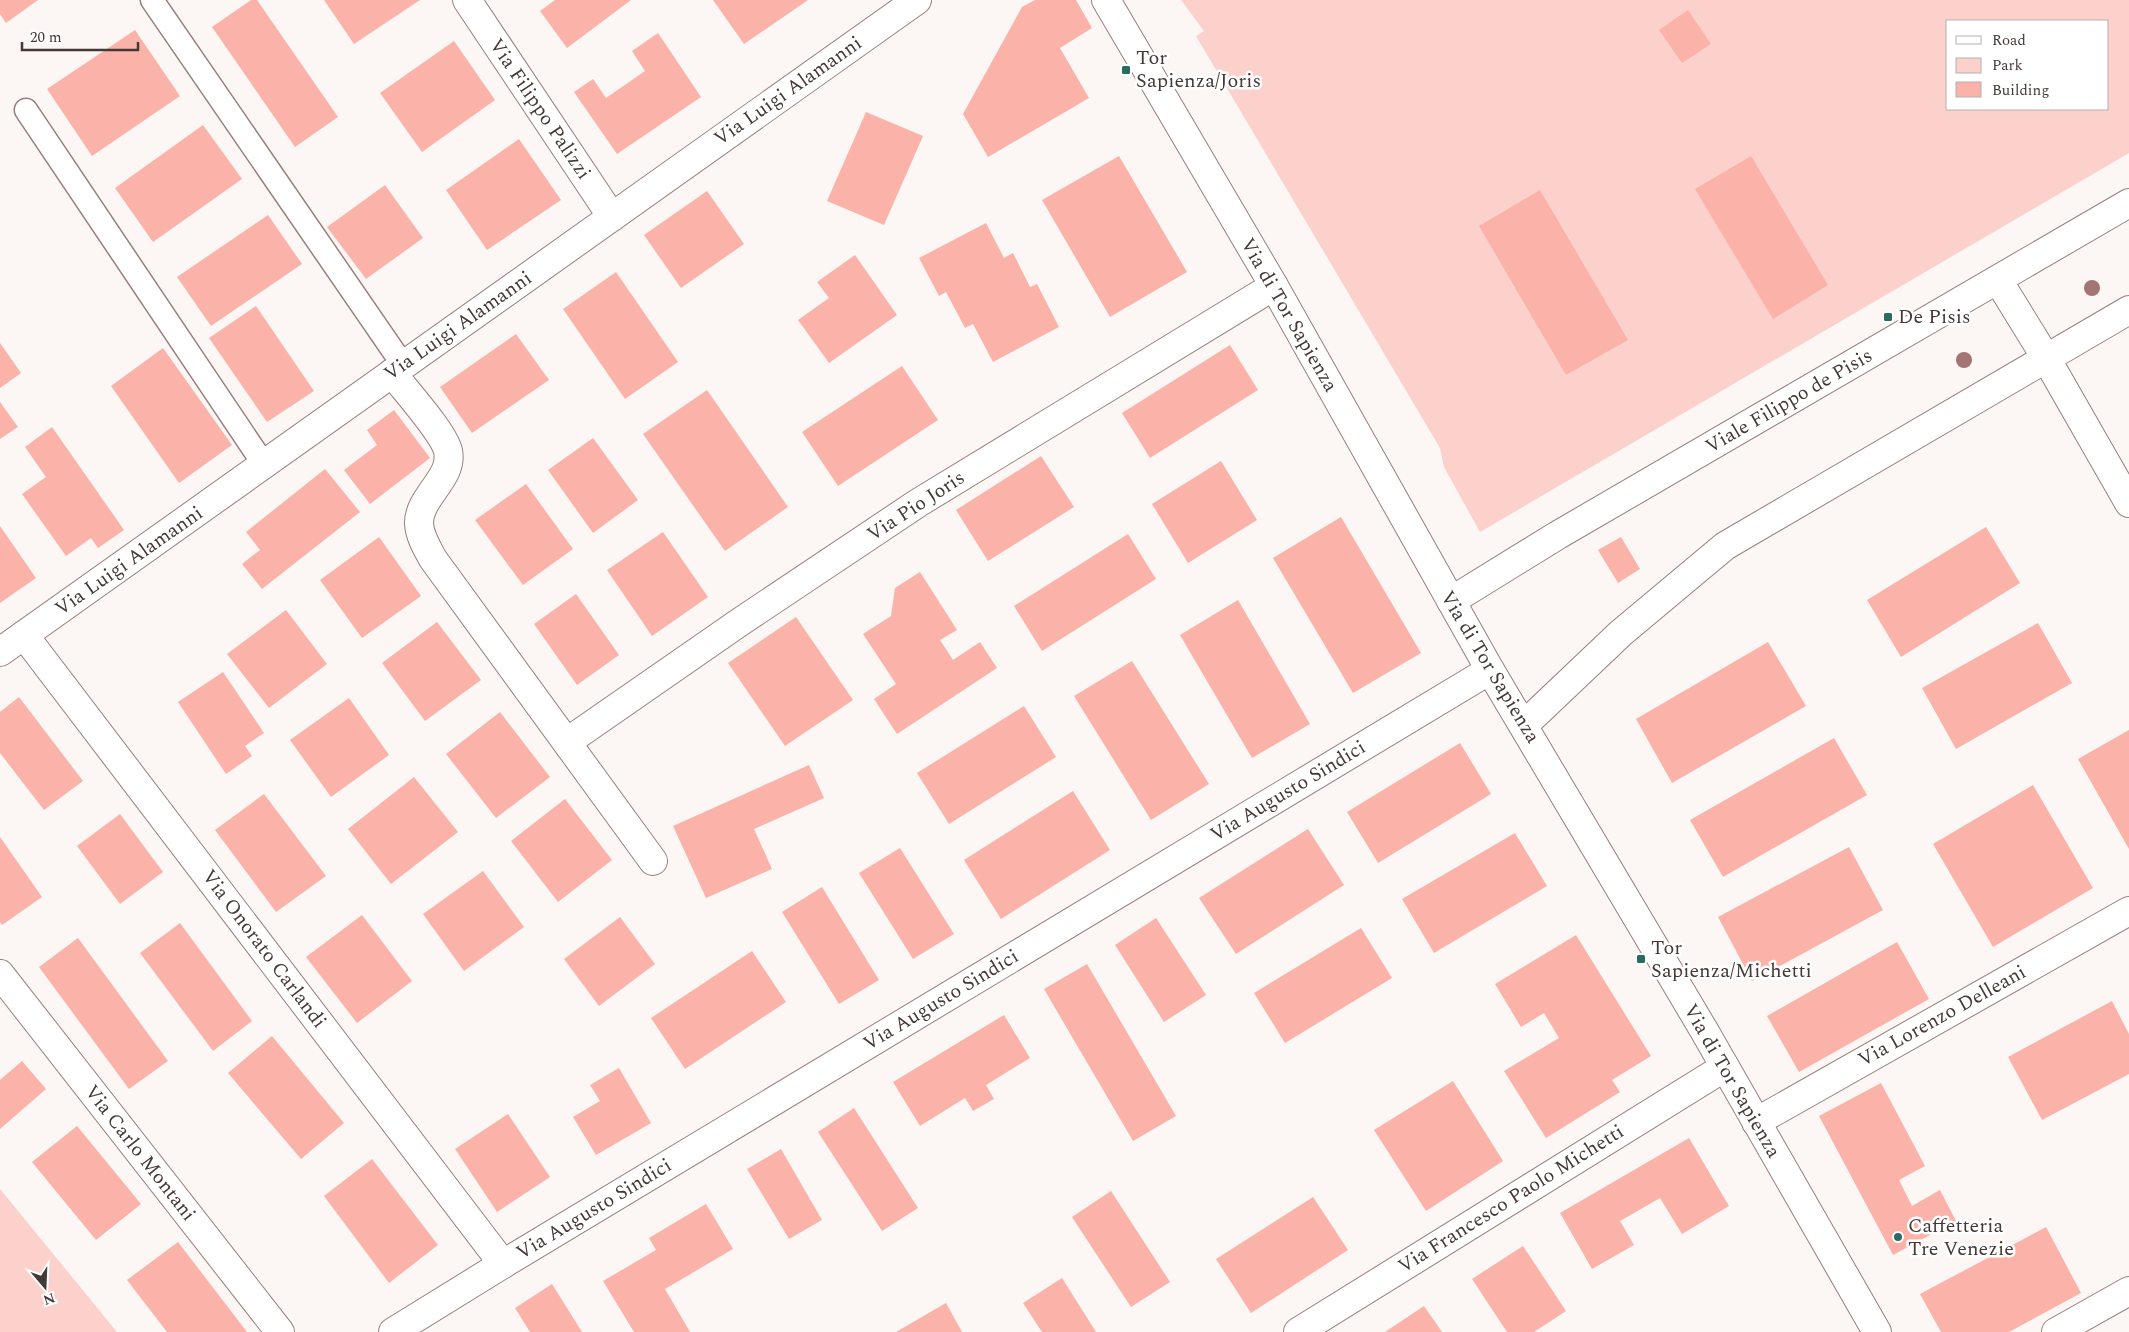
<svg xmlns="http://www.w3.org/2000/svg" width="2129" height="1332" font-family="Spectral,serif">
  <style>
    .green { fill: #fcd1cb; fill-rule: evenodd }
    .building { fill: #fbb3a9 }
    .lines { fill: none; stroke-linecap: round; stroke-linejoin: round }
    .service-casing { stroke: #997f7c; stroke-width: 25 }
    .minor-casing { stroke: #997f7c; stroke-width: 30 }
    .tertiary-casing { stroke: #997f7c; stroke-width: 30 }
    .service { stroke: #fff; stroke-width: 22 }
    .minor { stroke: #fff; stroke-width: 28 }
    .tertiary { stroke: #fff; stroke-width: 28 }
    .tree { fill: #a27473 }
    .poi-dot { fill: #286c5e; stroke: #fff; stroke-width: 2 }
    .labels { text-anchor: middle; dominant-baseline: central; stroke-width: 5; stroke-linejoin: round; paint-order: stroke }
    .poi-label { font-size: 20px; fill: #443937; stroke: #fff; text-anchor: start }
    .street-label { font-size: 20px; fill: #443937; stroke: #fff }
  </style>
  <rect width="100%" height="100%" fill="#fcf6f5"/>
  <!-- green -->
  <g class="green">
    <path d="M1181,0H2129V153L1480,532L1444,467L1440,448L1196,36L1204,31ZM1948,21H2108V109H1948Z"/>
    <polygon points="0,1189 117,1332 0,1332"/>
  </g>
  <!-- building -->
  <g class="building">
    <polygon points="0,0 38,0 6,23 0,14"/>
    <polygon points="251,0 257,0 338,117 295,147 212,27"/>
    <polygon points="324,0 420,0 354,44"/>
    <polygon points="555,0 631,0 567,48 540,11"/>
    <polygon points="713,0 808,0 744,44"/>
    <polygon points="1035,0 1076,0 1092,28 1060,48 1089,98 988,157 963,114 1022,7"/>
    <polygon points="1688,10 1711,44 1682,63 1659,30"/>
    <polygon points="135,30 180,96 92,156 47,89"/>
    <polygon points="658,33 701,97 617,154 574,92 593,79 606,98 645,71 632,51"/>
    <polygon points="454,41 495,100 422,152 380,93"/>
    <polygon points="866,112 923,136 884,225 827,201"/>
    <polygon points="203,125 242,179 153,242 115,188"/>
    <polygon points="519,139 561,200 487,250 446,190"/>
    <polygon points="1119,156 1187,272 1110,317 1042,200"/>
    <polygon points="1751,156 1828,285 1773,319 1695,189"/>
    <polygon points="385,185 423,238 366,279 327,227"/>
    <polygon points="1540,190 1628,340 1566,375 1479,226"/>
    <polygon points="707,191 744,244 681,288 644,235"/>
    <polygon points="268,215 302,264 211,326 177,277"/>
    <polygon points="986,223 1004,258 1013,253 1030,287 1037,284 1059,327 993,362 973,324 965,328 946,292 939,296 919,258"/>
    <polygon points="855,255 897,315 829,363 798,320 829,298 817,282"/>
    <polygon points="616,272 678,362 625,399 563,309"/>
    <polygon points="256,306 314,391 267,422 209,338"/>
    <polygon points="516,334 549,380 472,433 440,387"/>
    <polygon points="0,343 21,373 0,388"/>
    <polygon points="1230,345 1258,390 1150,458 1122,413"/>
    <polygon points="163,348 232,445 179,483 111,386"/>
    <polygon points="902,366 938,420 838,486 802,432"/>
    <polygon points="707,390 788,507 725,551 643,434"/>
    <polygon points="0,402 18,427 0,439"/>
    <polygon points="394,410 430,458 370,504 344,470 377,445 367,430"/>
    <polygon points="52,427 124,530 98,548 91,538 66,556 22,494 46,477 25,447"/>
    <polygon points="593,438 638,500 593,533 548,470"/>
    <polygon points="1041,456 1074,507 988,561 956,510"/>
    <polygon points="1221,461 1257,520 1188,563 1152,504"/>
    <polygon points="325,469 360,512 262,589 242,564 260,550 246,532"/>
    <polygon points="526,484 573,549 523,585 475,520"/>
    <polygon points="1341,517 1421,653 1353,693 1273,558"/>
    <polygon points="0,526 36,578 0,603"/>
    <polygon points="1986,527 2020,583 1901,657 1867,600"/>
    <polygon points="663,532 708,597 652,636 607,570"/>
    <polygon points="1128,534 1156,579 1042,651 1014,606"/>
    <polygon points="379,537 421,596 362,638 320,580"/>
    <polygon points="1621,537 1640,569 1618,583 1598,550"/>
    <polygon points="920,572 957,630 940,640 953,660 980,642 997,668 897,734 874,699 896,684 863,634 891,616 895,588"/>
    <polygon points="576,594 619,655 577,685 534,624"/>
    <polygon points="1238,600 1310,724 1252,758 1180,635"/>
    <polygon points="286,610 327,664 269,708 227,654"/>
    <polygon points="796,617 853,700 785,746 728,663"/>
    <polygon points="437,622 481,680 425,721 382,663"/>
    <polygon points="2038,623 2072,683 1956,749 1922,688"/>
    <polygon points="1768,642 1806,706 1672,783 1636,719"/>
    <polygon points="1132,661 1209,784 1151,820 1074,696"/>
    <polygon points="223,672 264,733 245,746 252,756 226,774 178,702"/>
    <polygon points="19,697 83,781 44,810 0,753 0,712"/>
    <polygon points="349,698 389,755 331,797 290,740"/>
    <polygon points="1024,706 1056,757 949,824 917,773"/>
    <polygon points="500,712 550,777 496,818 446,754"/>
    <polygon points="2129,730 2129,849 2078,759"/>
    <polygon points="1834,738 1867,795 1723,877 1690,820"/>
    <polygon points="1460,743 1491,794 1378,863 1347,812"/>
    <polygon points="809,765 824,798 754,829 772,869 706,898 673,826"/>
    <polygon points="414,777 458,832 391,884 348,829"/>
    <polygon points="2033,785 2093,888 1993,947 1933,844"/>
    <polygon points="1073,791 1110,850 1001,919 964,860"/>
    <polygon points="264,794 326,876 276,912 215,830"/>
    <polygon points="565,799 612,860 558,902 511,841"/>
    <polygon points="120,814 163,872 120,904 77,846"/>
    <polygon points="1308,829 1344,885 1236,954 1199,898"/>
    <polygon points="1515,833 1547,886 1434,953 1402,899"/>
    <polygon points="0,837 42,897 2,925 0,922"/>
    <polygon points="1849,847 1883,910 1752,981 1718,917"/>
    <polygon points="900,848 954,934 913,959 859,873"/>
    <polygon points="483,871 524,927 464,971 423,914"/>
    <polygon points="822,887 879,980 839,1004 782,912"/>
    <polygon points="362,915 412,981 357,1023 306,957"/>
    <polygon points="620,917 655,964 599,1006 564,959"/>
    <polygon points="1156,918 1206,995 1164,1022 1115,945"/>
    <polygon points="180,923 252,1021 213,1051 140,953"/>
    <polygon points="1361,928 1392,978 1285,1043 1254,993"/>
    <polygon points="1576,935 1651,1056 1612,1080 1620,1092 1546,1138 1504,1071 1559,1038 1544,1013 1521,1027 1495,984"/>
    <polygon points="78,938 168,1061 129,1089 39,967"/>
    <polygon points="1897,942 1929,999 1799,1072 1767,1016"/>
    <polygon points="752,951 786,1002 685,1069 651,1018"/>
    <polygon points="1087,964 1176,1116 1133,1141 1044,989"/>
    <polygon points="2112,1001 2129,1034 2129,1074 2042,1120 2008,1057"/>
    <polygon points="1004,1015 1030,1058 986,1085 994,1099 973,1111 965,1098 920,1126 893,1082"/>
    <polygon points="272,1036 344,1123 301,1159 228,1073"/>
    <polygon points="22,1061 46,1089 0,1129 0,1080"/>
    <polygon points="619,1068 651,1123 596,1155 573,1117 600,1101 590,1085"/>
    <polygon points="1453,1081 1503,1161 1426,1211 1374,1130"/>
    <polygon points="1881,1083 1925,1166 1899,1180 1912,1206 1940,1190 1956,1221 1893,1255 1819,1116"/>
    <polygon points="854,1108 918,1208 882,1231 818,1132"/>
    <polygon points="508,1114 550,1177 497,1212 455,1149"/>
    <polygon points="77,1126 141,1204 96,1240 32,1162"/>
    <polygon points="1689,1138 1729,1206 1682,1234 1660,1198 1620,1221 1634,1245 1592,1269 1560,1213"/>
    <polygon points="781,1149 822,1220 789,1239 747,1169"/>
    <polygon points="372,1159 438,1245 389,1283 324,1196"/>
    <polygon points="1111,1191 1170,1282 1131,1307 1072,1217"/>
    <polygon points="1313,1197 1348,1250 1251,1313 1216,1259"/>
    <polygon points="706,1204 733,1249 665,1289 690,1332 634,1332 603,1281 656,1250 649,1238"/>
    <polygon points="2046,1227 2081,1293 2009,1332 1941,1332 1920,1294"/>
    <polygon points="178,1242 247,1332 167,1332 127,1280"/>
    <polygon points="1523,1246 1566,1311 1534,1332 1507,1332 1472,1279"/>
    <polygon points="1062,1278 1096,1332 1042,1332 1023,1303"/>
    <polygon points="552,1284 582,1332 530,1332 515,1308"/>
    <polygon points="946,1303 962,1332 896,1332"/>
    <polygon points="1424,1306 1442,1332 1385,1332"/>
  </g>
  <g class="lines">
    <!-- service casing -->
    <g class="service-casing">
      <g id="service">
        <polyline points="152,0 403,365"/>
        <polyline points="26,110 265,466"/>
      </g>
    </g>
    <!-- minor casing -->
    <g class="minor-casing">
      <g id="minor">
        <polyline points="467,0 612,217"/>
        <polyline points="1998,280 2046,358 2129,503"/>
        <path d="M392,373C405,390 444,433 448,451C454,478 418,497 419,524C420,537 427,548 433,559L653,861"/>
        <polyline points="1451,601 1558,535 2129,203"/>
        <polyline points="24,635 503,1264"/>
        <polyline points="0,652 917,0"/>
        <polyline points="1524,725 1621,633 1725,546 2129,310"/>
        <polyline points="567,742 740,622 918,503 1274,286"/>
        <polyline points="0,974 280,1332"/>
        <polyline points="1756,1122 2129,911"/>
        <polyline points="393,1332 503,1264 1490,670"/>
        <polyline points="1298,1332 1725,1067"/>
        <polyline points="2056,1332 2129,1291"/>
      </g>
    </g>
    <!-- tertiary casing -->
    <g class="tertiary-casing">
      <polyline id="tertiary" points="1106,0 1274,286 1490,670 1705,1032 1877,1332"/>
    </g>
    <!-- service -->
    <use href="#service" class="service"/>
    <!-- minor -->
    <use href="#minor" class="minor"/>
    <!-- tertiary -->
    <use href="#tertiary" class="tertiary"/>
  </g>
  <!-- trees -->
  <g class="tree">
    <circle cx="2092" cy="288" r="8"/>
    <circle cx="1964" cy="360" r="8"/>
  </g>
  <!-- markers -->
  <g class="poi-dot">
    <rect x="1121" y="65" width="10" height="10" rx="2.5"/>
    <rect x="1883" y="312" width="10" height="10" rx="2.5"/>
    <rect x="1636" y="954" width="10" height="10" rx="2.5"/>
    <circle cx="1898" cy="1237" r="5"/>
  </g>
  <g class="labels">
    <!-- poi labels -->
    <g class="poi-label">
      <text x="1136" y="58">Tor<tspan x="1136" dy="23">Sapienza/Joris</tspan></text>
      <text x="1898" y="317">De Pisis</text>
      <text x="1651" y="948">Tor<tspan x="1651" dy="23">Sapienza/Michetti</tspan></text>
      <text x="1908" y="1226">Caffetteria<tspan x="1908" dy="23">Tre Venezie</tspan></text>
    </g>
    <!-- street labels -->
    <g class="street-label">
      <text transform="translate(788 91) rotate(-35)">Via Luigi Alamanni</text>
      <text transform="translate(540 109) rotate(56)">Via Filippo Palizzi</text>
      <text transform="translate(1289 315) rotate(60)">Via di Tor Sapienza</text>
      <text transform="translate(458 326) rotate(-35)">Via Luigi Alamanni</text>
      <text transform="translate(1789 401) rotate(-30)">Viale Filippo de Pisis</text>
      <text transform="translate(916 506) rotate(-33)">Via Pio Joris</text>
      <text transform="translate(129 561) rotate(-35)">Via Luigi Alamanni</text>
      <text transform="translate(1490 667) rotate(59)">Via di Tor Sapienza</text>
      <text transform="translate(1288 791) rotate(-31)">Via Augusto Sindici</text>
      <text transform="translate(264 949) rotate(53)">Via Onorato Carlandi</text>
      <text transform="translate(941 1000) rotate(-31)">Via Augusto Sindici</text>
      <text transform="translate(1942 1016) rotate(-29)">Via Lorenzo Delleani</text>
      <text transform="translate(1732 1081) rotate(60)">Via di Tor Sapienza</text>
      <text transform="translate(140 1153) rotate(52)">Via Carlo Montani</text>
      <text transform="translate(1511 1199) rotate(-32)">Via Francesco Paolo Michetti</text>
      <text transform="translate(594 1209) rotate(-31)">Via Augusto Sindici</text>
    </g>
  </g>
  <!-- legend -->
  <rect x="1946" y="20" width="162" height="90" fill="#ffffff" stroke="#b4b0af"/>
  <rect x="1956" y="36" width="25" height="8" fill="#ffffff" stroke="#b4b0af"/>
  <text x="1992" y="45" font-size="15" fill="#443937">Road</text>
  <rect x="1956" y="58" width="25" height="15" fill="#fcd1cb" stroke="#b4b0af"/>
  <text x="1992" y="70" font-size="15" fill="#443937">Park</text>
  <rect x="1956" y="82" width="25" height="15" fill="#fbb3a9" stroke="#b4b0af"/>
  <text x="1992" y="95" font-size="15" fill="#443937">Building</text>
  <!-- north arrow -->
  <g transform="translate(45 1287) rotate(161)" stroke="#ffffff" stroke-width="4" paint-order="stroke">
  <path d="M0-4L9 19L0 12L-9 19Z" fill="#443937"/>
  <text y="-8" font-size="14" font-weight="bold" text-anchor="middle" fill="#443937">N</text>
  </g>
  <!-- scale -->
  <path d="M22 42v8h116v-8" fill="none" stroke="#443937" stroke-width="2.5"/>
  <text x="30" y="42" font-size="15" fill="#443937" stroke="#ffffff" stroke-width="4" paint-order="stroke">20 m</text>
</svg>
